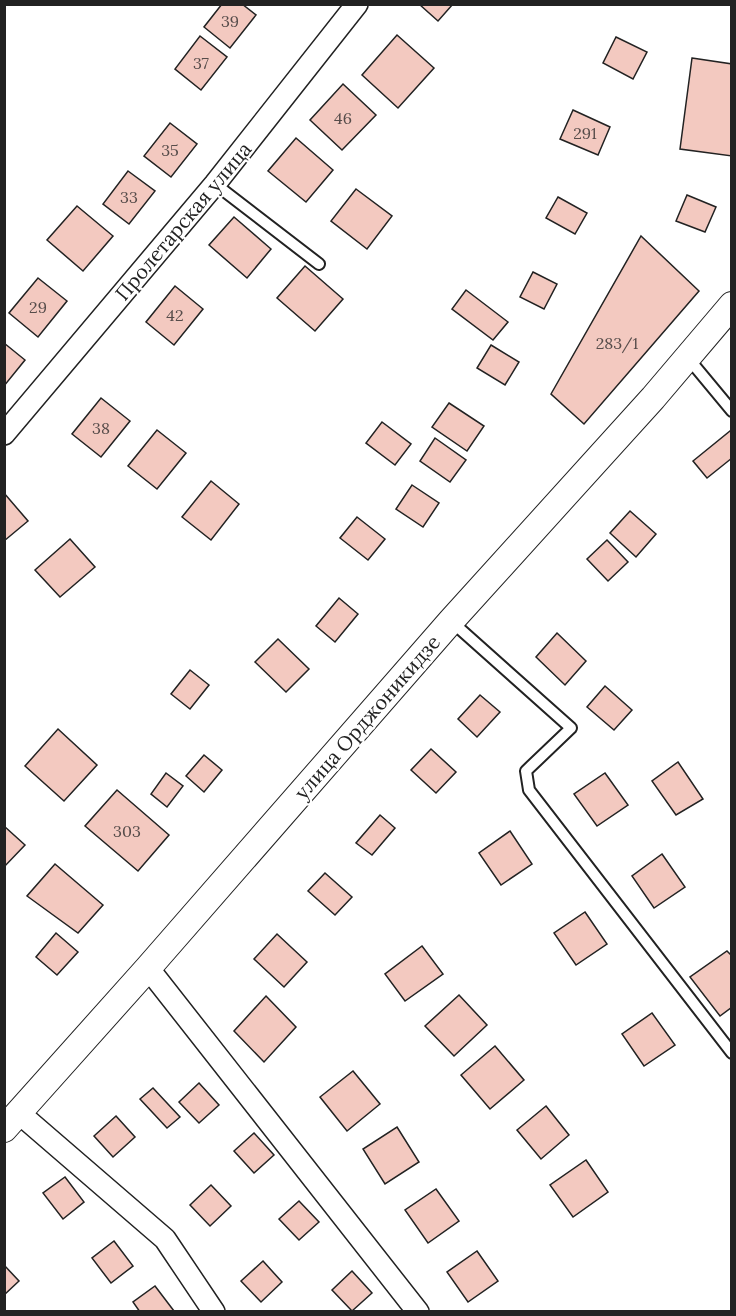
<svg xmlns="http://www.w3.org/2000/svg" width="736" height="1316" font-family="Lora,serif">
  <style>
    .building { fill: #f3c9c0; stroke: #222; stroke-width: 1.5 }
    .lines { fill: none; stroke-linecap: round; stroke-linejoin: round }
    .service-casing { stroke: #222; stroke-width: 14 }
    .minor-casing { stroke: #222; stroke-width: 24 }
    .tertiary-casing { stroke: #222; stroke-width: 28 }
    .service { stroke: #fff; stroke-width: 10 }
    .minor { stroke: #fff; stroke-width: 21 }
    .tertiary { stroke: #fff; stroke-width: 26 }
    .labels { text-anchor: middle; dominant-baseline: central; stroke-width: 4.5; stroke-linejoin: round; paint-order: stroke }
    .number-label { font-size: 16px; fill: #564c4a }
    .street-label { font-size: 20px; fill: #222; stroke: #fff }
  </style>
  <rect width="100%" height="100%" fill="#fff"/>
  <!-- building -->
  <g class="building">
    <polygon points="222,4 242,4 256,15 230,48 204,27"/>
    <polygon points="419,4 453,4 438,21"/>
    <polygon points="397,35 434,68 398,108 362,75"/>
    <polygon points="200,36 227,57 201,90 175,69"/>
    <polygon points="616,37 647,52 633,79 603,63"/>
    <polygon points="692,58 732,64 732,156 680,149"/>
    <polygon points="343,84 376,115 342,150 310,120"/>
    <polygon points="573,110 610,127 598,155 560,139"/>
    <polygon points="170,123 197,144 171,177 144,156"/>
    <polygon points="296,138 333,170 306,202 268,171"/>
    <polygon points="128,171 155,191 129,224 103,204"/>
    <polygon points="356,189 392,216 367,249 331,221"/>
    <polygon points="687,195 716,207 705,232 676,221"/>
    <polygon points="558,197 587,213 575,234 546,218"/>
    <polygon points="77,206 113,236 83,271 47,240"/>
    <polygon points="234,217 271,249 247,278 209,245"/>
    <polygon points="641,236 699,291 584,424 551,394"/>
    <polygon points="305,266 343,299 315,331 277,298"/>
    <polygon points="533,272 557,284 544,309 520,297"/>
    <polygon points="38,278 67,301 38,337 9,313"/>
    <polygon points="175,286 203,309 174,345 146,322"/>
    <polygon points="466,290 508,322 493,340 452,309"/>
    <polygon points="4,343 25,360 4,386"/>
    <polygon points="491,345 519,362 505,385 477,368"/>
    <polygon points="101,398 130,421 101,457 72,434"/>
    <polygon points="449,403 484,426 467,451 432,427"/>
    <polygon points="382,422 411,444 395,465 366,443"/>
    <polygon points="157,430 186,453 157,489 128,466"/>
    <polygon points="730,431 732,433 732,458 707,478 693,461"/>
    <polygon points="435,438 466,460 450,482 420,461"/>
    <polygon points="211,481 239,504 211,540 182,517"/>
    <polygon points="412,485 439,503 423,527 396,509"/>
    <polygon points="4,493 28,521 4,541"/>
    <polygon points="630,511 656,534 636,557 610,533"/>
    <polygon points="357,517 385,539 368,560 340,538"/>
    <polygon points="70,539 95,567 60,597 35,570"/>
    <polygon points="607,540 628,562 608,581 587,559"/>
    <polygon points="339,598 358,614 335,642 316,626"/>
    <polygon points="557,633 586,661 565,685 536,657"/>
    <polygon points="278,639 309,669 286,692 255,662"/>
    <polygon points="190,670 209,685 190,709 171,694"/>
    <polygon points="605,686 632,710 614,730 587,707"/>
    <polygon points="480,695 500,712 477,737 458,719"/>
    <polygon points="58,729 97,765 64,801 25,766"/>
    <polygon points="431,749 456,772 436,793 411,770"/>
    <polygon points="204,755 222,770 204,792 186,776"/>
    <polygon points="678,762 703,799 676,815 652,781"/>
    <polygon points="166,773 183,786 167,807 151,794"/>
    <polygon points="605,773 628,805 597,826 574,794"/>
    <polygon points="117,790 169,835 138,871 85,826"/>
    <polygon points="380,815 395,828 372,855 356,843"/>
    <polygon points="4,826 25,845 4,867"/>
    <polygon points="510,831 532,864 501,885 479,853"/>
    <polygon points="662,854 685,887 654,908 632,876"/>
    <polygon points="55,864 103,905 78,933 27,896"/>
    <polygon points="325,873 352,897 335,915 308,891"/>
    <polygon points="585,912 607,944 576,965 554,933"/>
    <polygon points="56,933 78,952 57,975 36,957"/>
    <polygon points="277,934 307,962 284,987 254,959"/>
    <polygon points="422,946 443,974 405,1001 385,974"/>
    <polygon points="727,951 732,956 732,1007 720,1016 690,977"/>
    <polygon points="459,995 487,1025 454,1056 425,1026"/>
    <polygon points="266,996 296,1027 264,1062 234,1031"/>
    <polygon points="652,1013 675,1045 644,1066 622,1034"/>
    <polygon points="495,1046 524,1080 490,1109 461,1075"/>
    <polygon points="353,1071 380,1104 347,1131 320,1097"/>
    <polygon points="199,1083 219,1105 199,1123 179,1102"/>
    <polygon points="153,1088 180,1117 167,1128 140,1099"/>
    <polygon points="546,1106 569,1135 541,1159 517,1130"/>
    <polygon points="116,1116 135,1137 113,1157 94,1136"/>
    <polygon points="397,1127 419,1162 385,1184 363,1149"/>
    <polygon points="254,1133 274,1155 254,1173 234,1151"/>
    <polygon points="586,1160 608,1192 573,1217 550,1185"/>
    <polygon points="65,1177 84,1202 63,1219 43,1193"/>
    <polygon points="211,1185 231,1206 210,1226 190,1205"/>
    <polygon points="436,1189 459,1221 428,1243 405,1210"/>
    <polygon points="299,1201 319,1222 299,1240 279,1219"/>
    <polygon points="114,1241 133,1266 111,1283 92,1258"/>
    <polygon points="477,1251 498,1281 468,1302 447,1272"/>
    <polygon points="263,1261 282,1282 261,1302 241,1281"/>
    <polygon points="4,1265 19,1281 4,1295"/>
    <polygon points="352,1271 372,1293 352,1311 332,1290"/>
    <polygon points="155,1286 174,1311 173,1312 140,1312 133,1302"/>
  </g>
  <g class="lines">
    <!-- service casing -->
    <g class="service-casing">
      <g id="service">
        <polyline points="215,184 319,264"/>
        <polyline points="688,358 732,411"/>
        <polyline points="451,621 571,728 526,771 529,790 732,1053"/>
      </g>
    </g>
    <!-- minor casing -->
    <g class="minor-casing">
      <g id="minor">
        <polyline points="4,434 215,184 357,4"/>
        <polyline points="148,968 418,1312"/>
        <polyline points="19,1113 165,1239 214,1312"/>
      </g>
    </g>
    <!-- tertiary casing -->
    <g class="tertiary-casing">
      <polyline id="tertiary" points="4,1129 148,968 451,621 653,398 732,305"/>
    </g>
    <!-- service -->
    <use href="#service" class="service"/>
    <!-- minor -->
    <use href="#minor" class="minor"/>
    <!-- tertiary -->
    <use href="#tertiary" class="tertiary"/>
  </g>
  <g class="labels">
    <!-- number labels -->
    <g class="number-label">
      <text x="230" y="21">39</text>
      <text x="201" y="63">37</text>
      <text x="343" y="118">46</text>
      <text x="585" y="133">291</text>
      <text x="170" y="150">35</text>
      <text x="129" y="197">33</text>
      <text x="38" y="307">29</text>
      <text x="175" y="315">42</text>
      <text x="617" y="343">283/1</text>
      <text x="101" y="428">38</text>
      <text x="127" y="831">303</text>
    </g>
    <!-- street labels -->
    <g class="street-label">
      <text transform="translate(183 221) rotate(-50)">Пролетарская улица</text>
      <text transform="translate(367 717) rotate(-49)">улица Орджоникидзе</text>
    </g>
  </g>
  <!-- border -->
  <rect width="736" height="1316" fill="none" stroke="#222222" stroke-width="12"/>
</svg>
